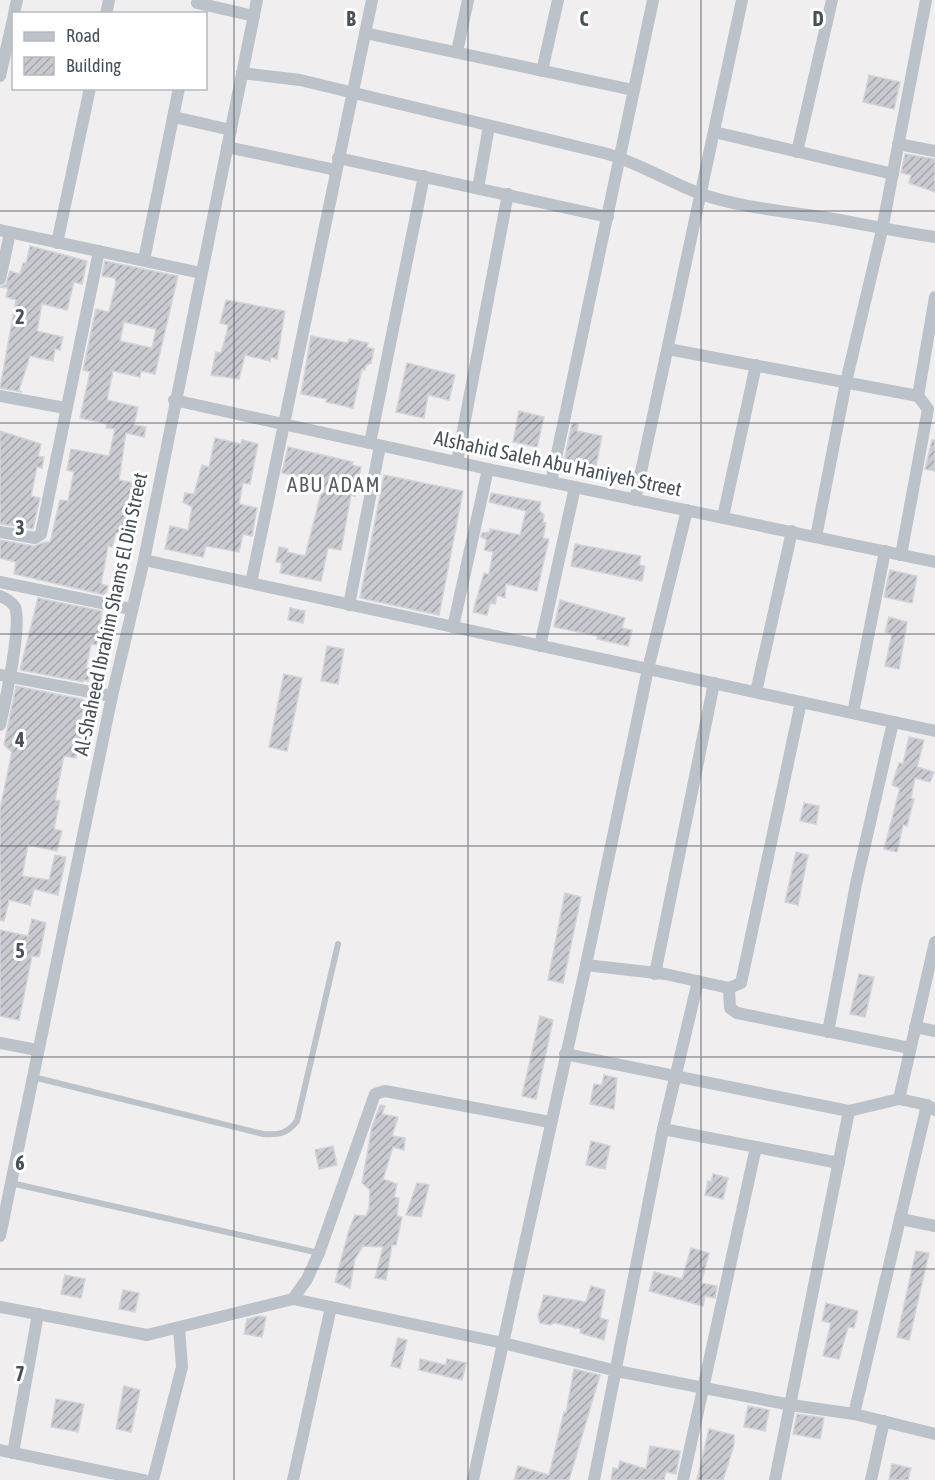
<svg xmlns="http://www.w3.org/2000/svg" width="935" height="1480" font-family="'Asap Condensed',sans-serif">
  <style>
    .building { fill: url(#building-hatch); stroke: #d3d4d9; stroke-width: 1.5; fill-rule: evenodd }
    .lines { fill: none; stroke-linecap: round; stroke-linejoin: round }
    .service { stroke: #bbc2c9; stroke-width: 6 }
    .minor { stroke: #bbc2c9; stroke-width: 12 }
    .grid { fill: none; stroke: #485159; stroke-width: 1.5; stroke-opacity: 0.55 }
    .labels { text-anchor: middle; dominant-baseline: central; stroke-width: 6; stroke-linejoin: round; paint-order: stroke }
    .street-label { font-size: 20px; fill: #485159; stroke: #fff }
    .neighbourhood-label { font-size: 21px; letter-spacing: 1.5px; fill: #5b5e62; stroke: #fff }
    .grid-label { font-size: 20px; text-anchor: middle; font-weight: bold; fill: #485159; stroke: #fff; stroke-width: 6; stroke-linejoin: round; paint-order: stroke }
  </style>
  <defs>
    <pattern id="building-hatch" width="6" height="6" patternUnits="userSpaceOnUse" patternTransform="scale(1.5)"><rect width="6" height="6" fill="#c9cad0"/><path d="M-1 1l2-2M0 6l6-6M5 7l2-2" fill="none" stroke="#a5a6ac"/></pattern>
  </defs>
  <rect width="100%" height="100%" fill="#f0eeee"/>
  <!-- building -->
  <g class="building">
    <polygon points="869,75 900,82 894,109 863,102"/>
    <polygon points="905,154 935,159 935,192 909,183 911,175 901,173"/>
    <polygon points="30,246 87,261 82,284 74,282 67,310 42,304 37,331 63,337 60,350 55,349 53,361 30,356 19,390 22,392 0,388 16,300 6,297 8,288 0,287 6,284 10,271 20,274 23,263 26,263"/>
    <path d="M105,261L178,276L155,374L141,371L140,377L113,371L107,400L138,407L134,425L146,427L144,437L126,433L119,480L135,483L125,535L116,533L112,547L108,546L101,584L108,586L105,595L14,574L16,562L0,558V540L34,546L45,542H50L60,500L68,501L74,472L67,470L71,449L109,456L115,429L106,428L107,424L80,418L90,372L83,370L96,309L109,312L116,283L115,278L102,276ZM124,322L156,329L152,348L120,341Z"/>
    <polygon points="226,300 285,311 277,359 271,357 270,361 245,355 239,379 211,375 216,352 221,353 227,332 228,325 220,323"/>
    <polygon points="311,336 348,343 349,339 368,343 367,347 374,349 371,363 366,365 365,370 362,369 353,408 326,402 327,399 301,394"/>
    <polygon points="407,363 455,375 449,400 428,395 424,418 396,412"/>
    <polygon points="519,411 544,417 537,447 513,442"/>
    <polygon points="572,423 578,424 577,431 602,436 596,466 564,461"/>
    <polygon points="0,431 41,444 38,456 44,457 42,468 37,467 31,496 40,498 33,529 0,524"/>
    <polygon points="215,438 241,444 242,440 258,444 250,484 243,483 239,504 257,508 252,536 243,534 239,552 206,546 203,557 165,549 170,526 188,530 192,507 183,502 185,493 194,494 202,465 209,467"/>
    <polygon points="932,440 935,440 935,471 925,469"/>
    <polygon points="288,447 353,462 352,465 361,467 355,496 351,495 341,550 328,548 321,581 280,573 282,563 276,562 279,547 288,549 287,552 305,556 324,482 282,473"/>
    <polygon points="384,475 463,491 439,615 360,598"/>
    <polygon points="491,493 541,502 539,510 544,515 543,522 546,523 543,538 549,539 537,591 506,584 505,598 497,595 495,604 490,603 487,615 473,612 484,573 489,574 493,552 484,550 487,540 481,537 482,533 490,532 490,529 520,535 526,511 489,502"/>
    <polygon points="575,544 641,556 639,565 645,566 642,581 571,566"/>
    <polygon points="890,570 917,576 912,603 884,597"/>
    <polygon points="38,598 102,611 97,645 91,644 86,668 91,669 88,681 84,680 83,682 20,670"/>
    <polygon points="560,600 625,618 622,628 632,630 628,646 597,639 598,636 554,627"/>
    <polygon points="290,608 305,611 303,623 288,620"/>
    <polygon points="889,617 907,622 899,669 885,666 892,634 885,632"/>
    <polygon points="327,646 344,649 338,684 321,681"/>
    <polygon points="284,674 302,678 287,751 269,747"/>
    <polygon points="16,686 81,699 85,701 80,723 84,725 76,758 64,756 55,800 60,801 54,829 62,831 57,851 28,845 22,876 49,880 55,855 66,857 58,895 34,889 30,905 9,900 4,921 0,920 0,809 12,752 4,745"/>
    <polygon points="909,737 924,740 917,767 934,772 930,782 915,778 911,798 914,799 907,826 903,825 897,852 884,849 900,788 892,785 899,763 903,764"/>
    <polygon points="804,803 819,806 816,824 800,821"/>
    <polygon points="796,852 808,855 798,905 785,902"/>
    <polygon points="565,893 581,897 563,983 548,980"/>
    <polygon points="32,919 46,923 39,957 32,956 19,1020 0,1016 0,930 28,936"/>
    <polygon points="859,974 874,977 865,1017 850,1014"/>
    <polygon points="540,1016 553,1020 536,1099 522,1096"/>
    <polygon points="604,1075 617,1078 614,1109 590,1104 594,1084 602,1085"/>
    <polygon points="380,1105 385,1106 382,1114 398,1117 392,1136 405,1138 404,1150 393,1147 383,1179 397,1184 394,1197 399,1198 397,1216 402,1217 396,1245 392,1245 386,1280 375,1278 383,1247 363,1246 355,1259 350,1288 335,1282 349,1230 355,1215 366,1216 369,1208 370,1190 362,1183 372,1127"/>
    <polygon points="591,1141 610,1146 605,1169 586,1165"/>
    <polygon points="333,1146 337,1165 319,1169 315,1150"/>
    <polygon points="713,1174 728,1178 723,1199 705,1195 708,1181 711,1182"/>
    <polygon points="417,1183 429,1185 421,1217 406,1215"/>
    <polygon points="691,1248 709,1253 701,1283 717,1286 715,1298 705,1296 703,1306 649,1291 654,1272 682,1279"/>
    <polygon points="916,1251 929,1253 909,1340 897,1337"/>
    <polygon points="65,1275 85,1279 81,1298 61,1294"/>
    <polygon points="591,1286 605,1290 600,1318 608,1320 604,1340 580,1333 581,1329 555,1323 550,1325 540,1323 538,1316 544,1295 586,1302"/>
    <polygon points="123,1290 139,1293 135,1312 119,1309"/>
    <polygon points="826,1303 858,1311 854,1328 848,1327 839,1359 823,1356 831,1323 822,1321"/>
    <polygon points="260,1316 266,1317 262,1337 244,1334 247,1319"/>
    <polygon points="398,1338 407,1340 400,1368 391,1366"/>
    <polygon points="420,1359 446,1365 447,1359 466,1363 462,1380 419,1370"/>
    <polygon points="574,1369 600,1375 569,1480 514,1480 518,1466 549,1475 564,1412 566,1413"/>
    <polygon points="124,1386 140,1390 131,1432 116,1429"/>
    <polygon points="56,1399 84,1404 78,1432 51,1427"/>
    <polygon points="748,1406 769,1410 765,1431 744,1427"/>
    <polygon points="797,1414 824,1418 820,1439 793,1434"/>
    <polygon points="709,1429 734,1435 734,1445 723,1480 697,1480"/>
    <polygon points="650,1446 680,1451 676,1474 666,1472 664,1480 611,1480 613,1468 618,1469 620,1461 646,1469"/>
    <polygon points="892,1464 911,1468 908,1480 889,1480"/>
  </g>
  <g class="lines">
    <!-- service -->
    <g class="service">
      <path d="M33,1077L263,1134C279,1135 287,1134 297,1121L338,944"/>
      <polyline points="11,1183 319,1253"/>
    </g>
    <!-- minor -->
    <g class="minor">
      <polyline points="197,3 254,16"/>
      <polyline points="14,14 17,0"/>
      <polyline points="106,14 109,0"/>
      <polyline points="365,33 633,90"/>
      <polyline points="457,52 468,0"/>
      <polyline points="542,71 558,0"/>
      <path d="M242,73L300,80L604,153C638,162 668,182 701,194C742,208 785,211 827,218C863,224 898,232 935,237"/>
      <polyline points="0,76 14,15"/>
      <polyline points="174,117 231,130"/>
      <polyline points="714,132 893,174"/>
      <polyline points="898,144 935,151"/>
      <polyline points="227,147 336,170"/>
      <polyline points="797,152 832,0"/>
      <polyline points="338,158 608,217"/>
      <polyline points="478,188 489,126"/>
      <polyline points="0,230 201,273"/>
      <polyline points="57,243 90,88"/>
      <polyline points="144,260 179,88"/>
      <polyline points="0,279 10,233"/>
      <polyline points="668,349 918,396 928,409 901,555"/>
      <polyline points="0,396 65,408"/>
      <polyline points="918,396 935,297"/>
      <polyline points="174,400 488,469 935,562"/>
      <polyline points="370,443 424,176"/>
      <polyline points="457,462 508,194"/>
      <polyline points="551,482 653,0"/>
      <polyline points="635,500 742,0"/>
      <polyline points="723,517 756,365"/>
      <polyline points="0,532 35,538 41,534 99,251"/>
      <polyline points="816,537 846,382 882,230 926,0"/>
      <polyline points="144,560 935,731"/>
      <polyline points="0,582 131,609"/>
      <polyline points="251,583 372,0"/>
      <path d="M0,596C5,598 12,602 15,607C22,625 5,703 0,725"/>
      <polyline points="349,605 380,446"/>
      <polyline points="453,627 488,469"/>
      <polyline points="540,646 575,487"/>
      <polyline points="0,675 112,696"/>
      <polyline points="756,692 792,531"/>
      <polyline points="853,713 885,551"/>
      <polyline points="586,965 665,974 729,988 741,983 801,702"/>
      <polyline points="655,974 714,683"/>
      <polyline points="729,988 730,1008 737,1013 910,1048"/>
      <polyline points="915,1027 935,1031"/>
      <polyline points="828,1032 856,884 893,722"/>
      <polyline points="0,1043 37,1050"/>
      <polyline points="565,1054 849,1111 899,1099 927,1105 935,1110"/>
      <polyline points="899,1099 935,942"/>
      <polyline points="663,1129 839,1163"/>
      <polyline points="901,1219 935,1226"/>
      <polyline points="0,1236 112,696 144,560 257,0"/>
      <polyline points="293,1299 307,1279 319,1253 375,1094 385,1091 550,1122"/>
      <polyline points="0,1307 147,1335 293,1299 503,1343 617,1371 791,1405 854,1414 935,1434"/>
      <polyline points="854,1414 927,1105"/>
      <polyline points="0,1450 144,1480"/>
      <polyline points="13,1453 38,1314"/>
      <polyline points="153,1480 182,1367 179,1328"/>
      <polyline points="293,1480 331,1307"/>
      <polyline points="473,1480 586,965 648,669 687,510"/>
      <polyline points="594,1480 663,1129 698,981"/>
      <polyline points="683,1480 756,1147"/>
      <polyline points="775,1480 849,1111"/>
      <polyline points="871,1480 884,1421"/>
    </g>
  </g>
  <!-- grid -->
  <path class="grid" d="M234,0V1480M468,0V1480M701,0V1480M0,211H935M0,423H935M0,634H935M0,846H935M0,1057H935M0,1269H935"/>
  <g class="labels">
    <!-- street labels -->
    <g class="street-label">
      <text transform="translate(558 463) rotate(12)">Alshahid Saleh Abu Haniyeh Street</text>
      <text transform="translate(110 614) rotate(-78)">Al-Shaheed Ibrahim Shams El Din Street</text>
    </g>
    <!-- neighbourhood labels -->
    <g class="neighbourhood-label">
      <text x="334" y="484">ABU ADAM</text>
    </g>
  </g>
  <g class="grid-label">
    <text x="351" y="26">B</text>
    <text x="584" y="26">C</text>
    <text x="818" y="26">D</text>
    <text x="20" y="324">2</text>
    <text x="20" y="535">3</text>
    <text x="20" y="747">4</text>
    <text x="20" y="958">5</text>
    <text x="20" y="1170">6</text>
    <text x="20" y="1381">7</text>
  </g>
  <!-- legend -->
  <rect x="12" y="12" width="195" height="78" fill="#ffffff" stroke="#b6b9bd" stroke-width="1.5"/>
  <rect x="24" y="32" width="30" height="9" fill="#bbc2c9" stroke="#b6b9bd" stroke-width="1.5"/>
  <text x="66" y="42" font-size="18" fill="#485159">Road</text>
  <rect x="24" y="57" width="30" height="18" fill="url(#building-hatch)" stroke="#b6b9bd" stroke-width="1.5"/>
  <text x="66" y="72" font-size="18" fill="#485159">Building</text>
</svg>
